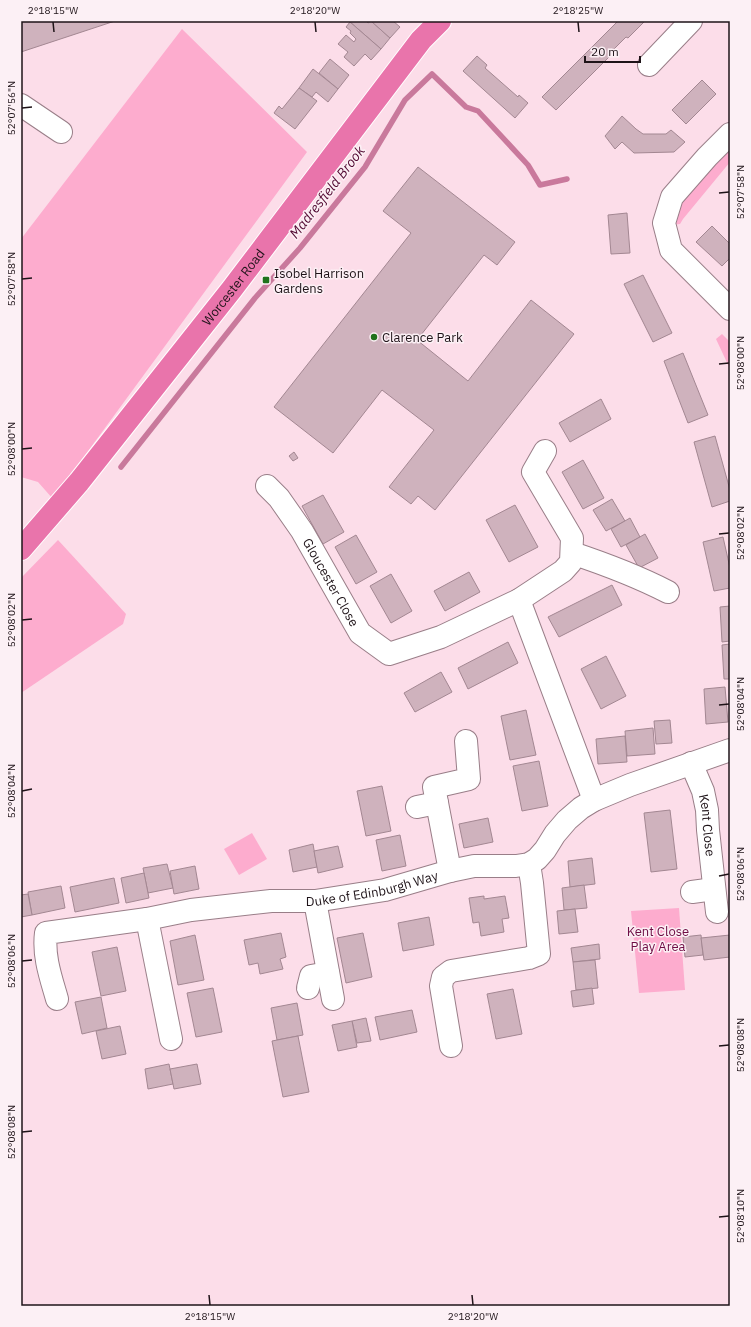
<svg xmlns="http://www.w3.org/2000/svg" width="751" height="1327" font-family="'IBM Plex Sans',sans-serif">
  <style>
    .green { fill: #fdacce }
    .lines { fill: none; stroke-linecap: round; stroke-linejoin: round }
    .stream { stroke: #c9799c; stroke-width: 5.5 }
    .building { fill: #cfb2bd; stroke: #a38792 }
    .minor-casing { stroke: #997e88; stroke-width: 24 }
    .highway-casing { stroke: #fff; stroke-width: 24 }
    .minor { stroke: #fff; stroke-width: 22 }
    .highway { stroke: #e974ab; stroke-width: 22 }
    .ticks { fill: none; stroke: #1e1318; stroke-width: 1.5 }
    .poi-dot { fill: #1f721b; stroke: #fcf0f5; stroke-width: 1.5 }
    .labels { text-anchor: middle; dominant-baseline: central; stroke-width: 3; stroke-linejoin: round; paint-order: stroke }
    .poi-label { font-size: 13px; fill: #1e1318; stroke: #fcf0f5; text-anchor: start }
    .street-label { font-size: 13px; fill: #1e1318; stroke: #fcf0f5 }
    .park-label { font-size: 13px; fill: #6e0c44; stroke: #fcf0f5 }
    .water-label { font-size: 14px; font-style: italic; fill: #520932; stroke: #fcf0f5 }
    .neatline { fill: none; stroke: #1e1318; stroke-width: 1.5 }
    .ticks-label { font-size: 10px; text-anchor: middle; fill: #1e1318 }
  </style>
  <rect width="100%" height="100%" fill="#fcdde9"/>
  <!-- green -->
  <g class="green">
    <polygon points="182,29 307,152 53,499 38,482 21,477 21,239"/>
    <polygon points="730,144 730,162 683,219 680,224 671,225 673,209"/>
    <polygon points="722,334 730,342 730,369 716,339"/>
    <polygon points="58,540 126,614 123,624 21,693 21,578"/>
    <polygon points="252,833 267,859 239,875 224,849"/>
    <polygon points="679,908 685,990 639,993 631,911"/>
  </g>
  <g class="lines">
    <!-- stream -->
    <polyline class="stream" points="121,467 255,298 300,248 365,167 405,100 432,74 466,107 478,111 528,165 540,185 567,179"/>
  </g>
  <!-- building -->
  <g class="building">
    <polygon points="21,21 115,21 21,52"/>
    <polygon points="351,21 366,21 368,23 371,21 390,38 381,49 350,22"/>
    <polygon points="371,21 393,21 400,27 390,38"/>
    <polygon points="618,21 645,21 628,38 626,37 613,50 615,51 556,110 542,97"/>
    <polygon points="350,22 381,49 371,60 365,54 354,66 344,57 348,52 338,44 346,35 354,42 356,39 350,33 351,31 346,27"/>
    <polygon points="477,56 487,65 485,68 518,97 519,95 528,103 515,118 463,71"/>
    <polygon points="330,59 349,75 338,89 319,73"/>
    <polygon points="313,69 338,89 328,102 316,92 312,97 299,88"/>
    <polygon points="702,80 716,94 686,124 672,110"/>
    <polygon points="299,88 317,101 295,129 274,113 279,106 282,109"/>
    <polygon points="622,116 636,129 643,134 666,134 671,130 685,142 674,152 634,153 622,142 615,149 605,136"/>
    <polygon points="418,167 515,242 497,265 484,255 417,340 468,381 531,300 574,334 435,510 418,496 411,504 389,487 434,430 382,390 333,453 274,407 411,233 383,211"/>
    <polygon points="627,213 630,253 611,254 608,215"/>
    <polygon points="712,226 730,244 730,258 722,266 696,242"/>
    <polygon points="643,275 672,333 653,342 624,284"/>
    <polygon points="683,353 708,415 688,423 664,361"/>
    <polygon points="601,399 611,419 570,442 559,423"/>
    <polygon points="715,436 730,490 730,501 712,507 694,442"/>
    <polygon points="294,452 298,458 293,461 289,456"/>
    <polygon points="583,460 604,498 583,509 562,472"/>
    <polygon points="323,495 344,532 323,544 302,506"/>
    <polygon points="612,499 625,521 606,531 593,510"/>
    <polygon points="515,505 538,547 509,562 486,520"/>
    <polygon points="630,518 640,537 621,547 611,529"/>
    <polygon points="645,534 658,558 639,568 626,545"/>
    <polygon points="356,535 377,572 356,584 335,547"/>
    <polygon points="723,537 730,568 730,588 714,591 703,542"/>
    <polygon points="469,572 480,592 445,611 434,591"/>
    <polygon points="391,574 412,611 391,623 370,586"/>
    <polygon points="612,585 622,605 559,637 548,617"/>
    <polygon points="730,606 730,641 722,642 720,607"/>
    <polygon points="508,642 518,663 468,689 458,668"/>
    <polygon points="730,644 730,679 724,679 722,645"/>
    <polygon points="606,656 626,696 601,709 581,669"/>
    <polygon points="441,672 452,692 415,712 404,693"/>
    <polygon points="725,687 728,722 706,724 704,689"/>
    <polygon points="526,710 536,755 510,760 501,716"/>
    <polygon points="670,720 672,743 656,744 654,721"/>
    <polygon points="653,728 655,754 627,756 625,731"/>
    <polygon points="625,736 627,762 598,764 596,739"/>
    <polygon points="539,761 548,806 522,811 513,766"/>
    <polygon points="382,786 391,831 366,836 357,791"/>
    <polygon points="670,810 677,869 651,872 644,813"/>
    <polygon points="488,818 493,842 464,848 459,824"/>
    <polygon points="400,835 406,866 382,871 376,840"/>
    <polygon points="313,844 317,867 293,872 289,850"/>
    <polygon points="338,846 343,867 318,873 314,851"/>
    <polygon points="592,858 595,884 570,887 568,861"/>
    <polygon points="167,864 173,888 148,893 143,868"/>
    <polygon points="195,866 199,889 174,894 170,871"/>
    <polygon points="144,873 149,898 126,903 121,878"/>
    <polygon points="114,878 119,903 75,912 70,887"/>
    <polygon points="584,885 587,908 564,910 562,888"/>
    <polygon points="61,886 65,908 32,915 28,892"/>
    <polygon points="28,894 32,915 21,917 21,895"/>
    <polygon points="484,896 484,899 505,896 509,918 502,919 504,932 481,936 479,922 473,923 469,898"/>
    <polygon points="575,909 578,932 559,934 557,911"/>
    <polygon points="429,917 434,945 403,951 398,923"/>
    <polygon points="281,933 286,957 280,959 283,969 260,974 258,963 249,965 244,940"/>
    <polygon points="363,933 372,977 346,983 337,938"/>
    <polygon points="195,935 204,980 178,985 170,941"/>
    <polygon points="701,935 703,955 685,957 683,937"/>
    <polygon points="730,935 730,957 704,960 701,938"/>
    <polygon points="599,944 600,959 573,962 571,948"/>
    <polygon points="117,947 126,991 101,996 92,952"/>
    <polygon points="595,960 598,988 576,990 573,962"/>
    <polygon points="213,988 222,1032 196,1037 187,993"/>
    <polygon points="592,988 594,1004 573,1007 571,991"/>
    <polygon points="513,989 522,1034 496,1039 487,994"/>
    <polygon points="101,997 107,1028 82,1034 75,1002"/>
    <polygon points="297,1003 303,1035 277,1040 271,1008"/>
    <polygon points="412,1010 417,1032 380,1040 375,1017"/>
    <polygon points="366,1018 371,1041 357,1043 352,1021"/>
    <polygon points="352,1021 357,1047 338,1051 332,1025"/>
    <polygon points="120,1026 126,1054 102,1059 96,1031"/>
    <polygon points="298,1036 309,1092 283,1097 272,1041"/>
    <polygon points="169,1064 173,1084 148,1089 145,1069"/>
    <polygon points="197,1064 201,1084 174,1089 170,1069"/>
  </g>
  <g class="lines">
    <!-- minor casing -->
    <g class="minor-casing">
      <g id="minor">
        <polyline points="649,65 691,21"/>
        <polyline points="21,105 61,132"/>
        <polyline points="730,134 707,157 672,197 664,223 671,250 730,309"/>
        <path id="s1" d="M267,486L279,498L302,531L360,633L389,654L441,637L519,600L563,571L571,562L572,538L533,472L545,451"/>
        <path d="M572,553C605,564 637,576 668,592"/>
        <polyline points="519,600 594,800"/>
        <path id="s2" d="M691,763L703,791L707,810L708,830L717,912"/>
        <polyline points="417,807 437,803"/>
        <polyline points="450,871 434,787 469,779 466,741"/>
        <polyline points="692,892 714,889"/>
        <polyline points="315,901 333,999"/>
        <polyline points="147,919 171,1039"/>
        <polyline points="308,988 311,976 328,973"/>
        <path id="s3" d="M57,999C51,978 43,956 46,933L147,919L191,910L271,901H315L385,890L450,871L474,866H516L529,864L537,859L545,850L555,834L567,820L581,808L594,800L630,785L730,750"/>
        <polyline points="451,1046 441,986 443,977 451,971 529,958 539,954 532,883 529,864"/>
      </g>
    </g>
    <!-- highway casing -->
    <g class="highway-casing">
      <g id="highway">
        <path id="s4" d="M21,549L79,482L232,289L421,40L440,21"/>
      </g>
    </g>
    <!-- minor -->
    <use href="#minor" class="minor"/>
    <!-- highway -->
    <use href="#highway" class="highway"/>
  </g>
  <!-- ticks -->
  <path class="ticks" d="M53,22L54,32M315,22L316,32M578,22L579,32M22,108L32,107M719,193L729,192M22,279L32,278M719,364L729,363M22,449L32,448M719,534L729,533M22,620L32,619M719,705L729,704M22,791L32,789M719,876L729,874M22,961L32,960M719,1046L729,1045M22,1132L32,1131M719,1217L729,1216M209,1295L210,1305M472,1295L473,1305"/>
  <!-- markers -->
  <g class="poi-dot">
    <rect x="262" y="276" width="8" height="8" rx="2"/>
    <circle cx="374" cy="337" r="4"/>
  </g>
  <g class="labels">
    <!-- poi labels -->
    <g class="poi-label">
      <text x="274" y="273">Isobel Harrison<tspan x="274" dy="15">Gardens</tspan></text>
      <text x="382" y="337">Clarence Park</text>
    </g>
    <!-- street labels -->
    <g class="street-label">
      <text stroke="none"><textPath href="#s4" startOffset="337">Worcester Road</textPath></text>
      <text stroke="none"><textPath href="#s1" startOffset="116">Gloucester Close</textPath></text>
      <text stroke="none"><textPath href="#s2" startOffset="65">Kent Close</textPath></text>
      <text stroke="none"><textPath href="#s3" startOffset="397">Duke of Edinburgh Way</textPath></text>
    </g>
    <!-- park labels -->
    <g class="park-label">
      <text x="658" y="931">Kent Close<tspan x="658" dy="15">Play Area</tspan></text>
    </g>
    <!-- water labels -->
    <g class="water-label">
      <text transform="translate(327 192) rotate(-52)">Madresfield Brook</text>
    </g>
  </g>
  <!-- border -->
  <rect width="751" height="1327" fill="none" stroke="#fcf0f5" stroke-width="44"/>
  <!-- scale -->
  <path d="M585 56v6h55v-6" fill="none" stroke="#1e1318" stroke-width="2"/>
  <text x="591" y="56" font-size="12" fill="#1e1318" stroke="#fcf0f5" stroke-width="3" paint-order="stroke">20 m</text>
  <rect x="22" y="22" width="707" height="1283" class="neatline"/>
  <g class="ticks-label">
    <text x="53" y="14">2°18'15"W</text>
    <text x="315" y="14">2°18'20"W</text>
    <text x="578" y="14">2°18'25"W</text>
    <text transform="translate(11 108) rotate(-90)" y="4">52°07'56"N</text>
    <text transform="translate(740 192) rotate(-90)" y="4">52°07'58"N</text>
    <text transform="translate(11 279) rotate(-90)" y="4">52°07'58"N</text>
    <text transform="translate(740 363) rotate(-90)" y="4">52°08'00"N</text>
    <text transform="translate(11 449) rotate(-90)" y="4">52°08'00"N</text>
    <text transform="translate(740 533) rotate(-90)" y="4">52°08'02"N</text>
    <text transform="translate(11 620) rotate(-90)" y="4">52°08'02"N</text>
    <text transform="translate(740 704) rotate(-90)" y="4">52°08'04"N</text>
    <text transform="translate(11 791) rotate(-90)" y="4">52°08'04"N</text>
    <text transform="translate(740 874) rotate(-90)" y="4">52°08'06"N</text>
    <text transform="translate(11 961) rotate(-90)" y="4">52°08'06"N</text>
    <text transform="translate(740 1045) rotate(-90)" y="4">52°08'08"N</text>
    <text transform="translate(11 1132) rotate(-90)" y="4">52°08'08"N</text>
    <text transform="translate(740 1216) rotate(-90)" y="4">52°08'10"N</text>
    <text x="210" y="1320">2°18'15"W</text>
    <text x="473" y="1320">2°18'20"W</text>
  </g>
</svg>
